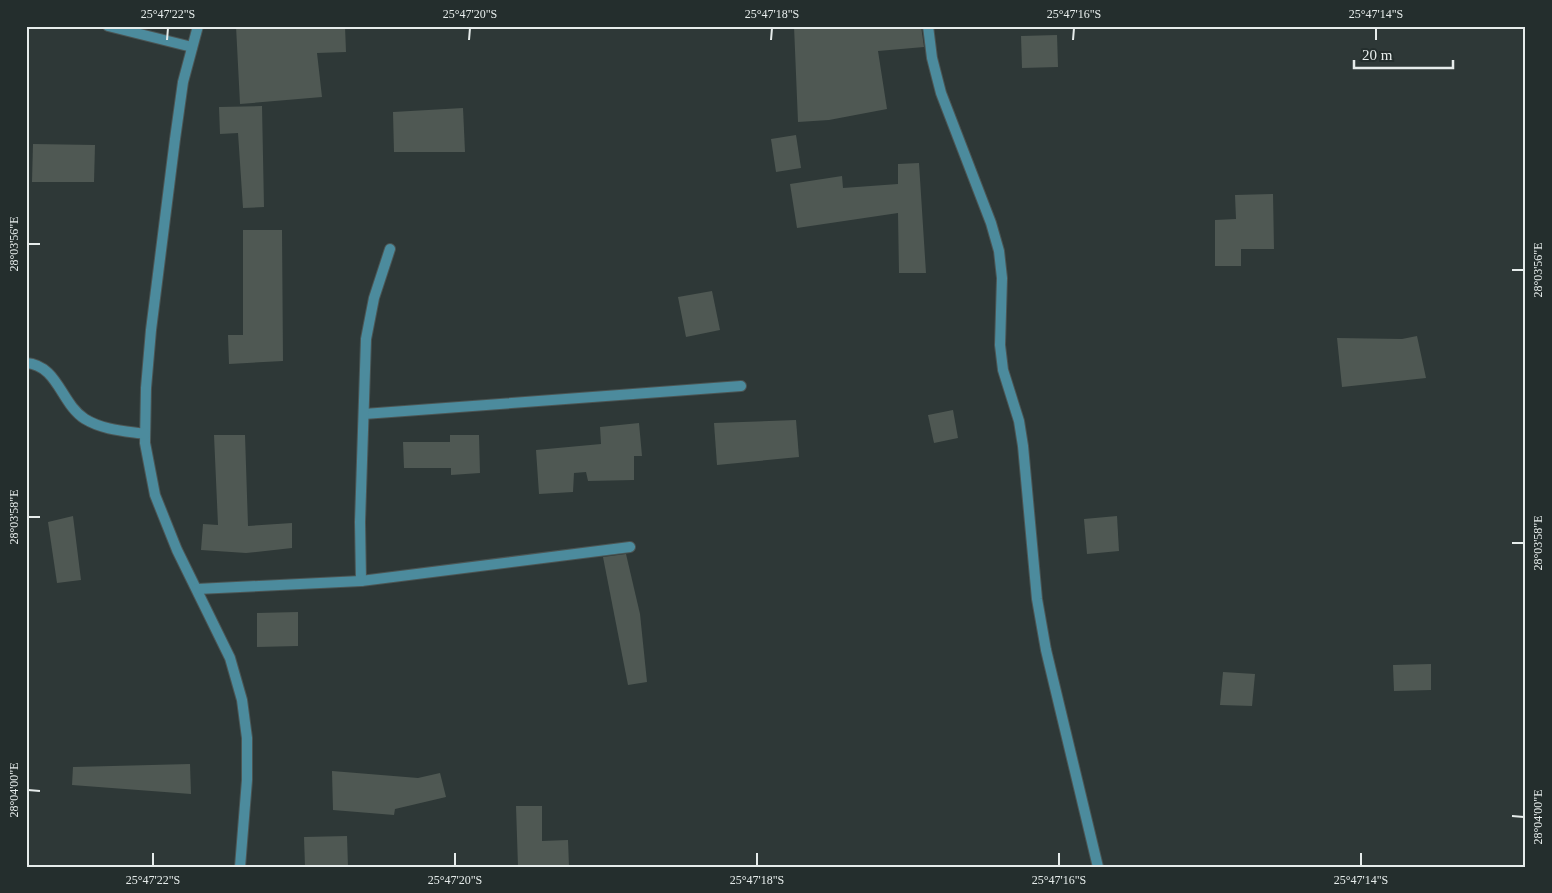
<svg xmlns="http://www.w3.org/2000/svg" width="1552" height="893" font-family="Georgia,serif">
  <style>
    .building { fill: #4f5853 }
    .lines { fill: none; stroke-linecap: round; stroke-linejoin: round }
    .street-casing { stroke: #4b5554; stroke-width: 12 }
    .street { stroke: #4c8b9d; stroke-width: 10 }
    .ticks { fill: none; stroke: #e6eceb; stroke-width: 2 }
    .neatline { fill: none; stroke: #e6eceb; stroke-width: 2 }
    .ticks-label { font-size: 12px; text-anchor: middle; fill: #e6eceb }
  </style>
  <rect width="100%" height="100%" fill="#2e3837"/>
  <!-- building -->
  <g class="building">
    <polygon points="236,26 304,26 304,29 345,26 346,52 317,53 322,97 240,104"/>
    <polygon points="794,26 921,26 924,47 878,51 887,109 829,120 798,122"/>
    <polygon points="1057,35 1058,67 1022,68 1021,36"/>
    <polygon points="262,106 264,207 243,208 238,133 220,134 219,107"/>
    <polygon points="463,108 465,152 394,152 393,112"/>
    <polygon points="796,135 801,168 776,172 771,139"/>
    <polygon points="33,144 95,145 94,182 32,182"/>
    <polygon points="919,163 926,273 899,273 898,213 797,228 790,184 842,176 843,188 898,184 898,164"/>
    <polygon points="1273,194 1274,249 1241,249 1241,266 1215,266 1215,220 1236,219 1235,195"/>
    <polygon points="243,230 282,230 283,361 229,364 228,335 243,335"/>
    <polygon points="712,291 720,330 686,337 678,297"/>
    <polygon points="1417,336 1426,378 1342,387 1337,338 1402,339"/>
    <polygon points="953,410 958,438 934,443 928,415"/>
    <polygon points="796,420 799,457 717,465 714,423"/>
    <polygon points="639,423 642,456 634,456 634,480 588,481 586,472 574,473 573,492 539,494 536,450 601,444 600,427"/>
    <polygon points="214,435 245,435 248,526 292,523 292,548 246,553 201,550 203,524 218,525"/>
    <polygon points="450,435 479,435 480,473 451,475 451,468 404,468 403,442 450,442"/>
    <polygon points="73,516 81,580 57,583 48,522"/>
    <polygon points="1117,516 1119,551 1087,554 1084,519"/>
    <polygon points="626,554 640,614 647,682 628,685 603,557"/>
    <polygon points="298,612 298,646 257,647 257,613"/>
    <polygon points="1431,664 1431,690 1394,691 1393,665"/>
    <polygon points="1223,672 1255,674 1252,706 1220,705"/>
    <polygon points="190,764 191,794 72,785 73,767"/>
    <polygon points="332,771 418,778 440,773 446,797 395,809 394,815 333,810"/>
    <polygon points="516,806 542,806 542,841 568,840 569,867 518,867"/>
    <polygon points="347,836 348,867 305,867 304,837"/>
  </g>
  <g class="lines">
    <!-- street casing -->
    <g class="street-casing">
      <g id="street">
        <polyline points="108,26 192,47"/>
        <polyline points="198,26 183,82 175,139 151,330 146,388 145,443 155,495 177,550 230,658 242,700 247,738 247,780 240,867"/>
        <polyline points="928,26 932,58 941,93 991,223 999,251 1002,278 1000,345 1003,370 1019,421 1023,446 1037,599 1046,650 1098,867"/>
        <path d="M26,363C58,365 61,404 85,419C103,430 125,431 145,434"/>
        <polyline points="364,414 741,386"/>
        <polyline points="361,581 360,522 366,339 374,298 390,249"/>
        <polyline points="197,589 361,581 630,547"/>
      </g>
    </g>
    <!-- street -->
    <use href="#street" class="street"/>
  </g>
  <!-- ticks -->
  <path class="ticks" d="M167,40L168,28M469,40L470,28M771,40L772,28M1073,40L1074,28M1376,40V28M28,244H40M1512,270H1524M28,517H40M1512,543H1524M28,790L40,791M1512,816L1524,817M153,866V853M455,866V853M757,866V853M1059,866V853M1361,866V853"/>
  <!-- border -->
  <rect width="1552" height="893" fill="none" stroke="#242e2d" stroke-width="55"/>
  <!-- scale -->
  <path d="M1354 60v8h99v-8" fill="none" stroke="#e6eceb" stroke-width="2.5"/>
  <text x="1362" y="60" font-size="15" fill="#e6eceb" stroke="#242e2d" stroke-width="4" paint-order="stroke">20 m</text>
  <rect x="28" y="28" width="1496" height="838" class="neatline"/>
  <g class="ticks-label">
    <text x="168" y="18">25°47'22"S</text>
    <text x="470" y="18">25°47'20"S</text>
    <text x="772" y="18">25°47'18"S</text>
    <text x="1074" y="18">25°47'16"S</text>
    <text x="1376" y="18">25°47'14"S</text>
    <text transform="translate(14 244) rotate(-90)" y="4">28°03'56"E</text>
    <text transform="translate(1538 270) rotate(-90)" y="4">28°03'56"E</text>
    <text transform="translate(14 517) rotate(-90)" y="4">28°03'58"E</text>
    <text transform="translate(1538 543) rotate(-90)" y="4">28°03'58"E</text>
    <text transform="translate(14 790) rotate(-90)" y="4">28°04'00"E</text>
    <text transform="translate(1538 817) rotate(-90)" y="4">28°04'00"E</text>
    <text x="153" y="884">25°47'22"S</text>
    <text x="455" y="884">25°47'20"S</text>
    <text x="757" y="884">25°47'18"S</text>
    <text x="1059" y="884">25°47'16"S</text>
    <text x="1361" y="884">25°47'14"S</text>
  </g>
</svg>
